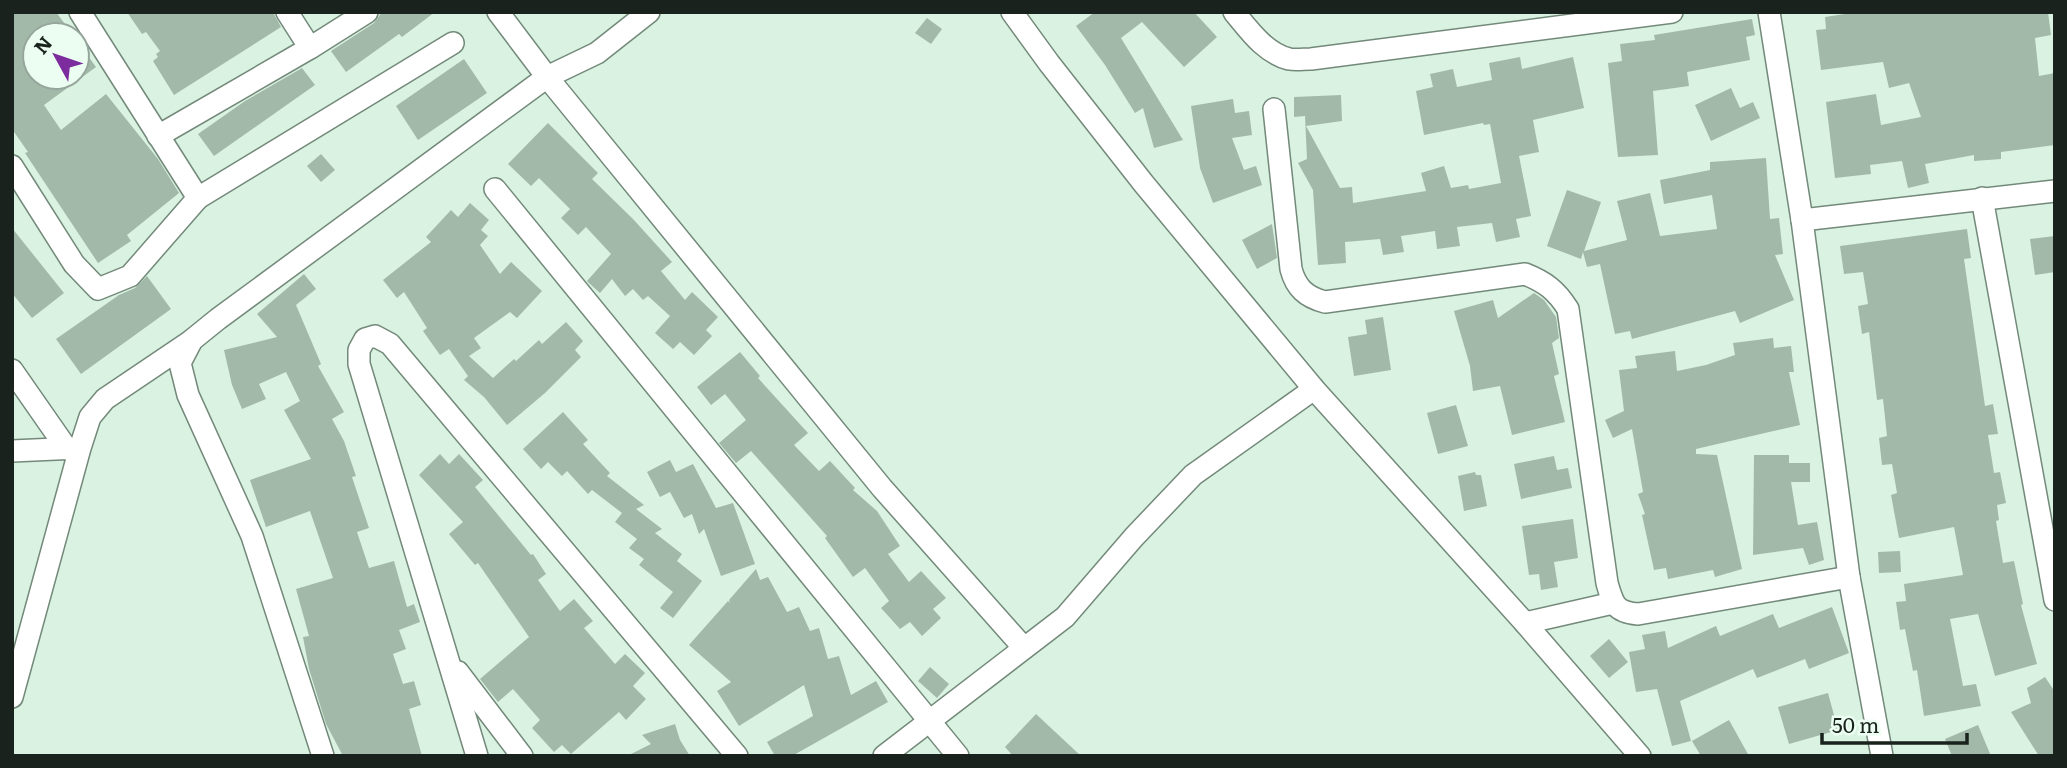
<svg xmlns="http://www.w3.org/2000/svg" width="2067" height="768" font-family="Literata,serif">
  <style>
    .building { fill: #a2b9a9 }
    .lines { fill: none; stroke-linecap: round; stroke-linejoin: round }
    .minor-casing { stroke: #73897a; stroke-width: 24 }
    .minor { stroke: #fff; stroke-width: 21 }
  </style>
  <rect width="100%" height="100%" fill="#daf2e1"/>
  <!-- building -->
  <g class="building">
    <polygon points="12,12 56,12 73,35 35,35 35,77 77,77 77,41 96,67 44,105 61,130 106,94 158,159 179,193 127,235 131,241 98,263 25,153 28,152 12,129"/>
    <polygon points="127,12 273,12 281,27 174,95 153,61 158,57 156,54 160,51 146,32 142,34"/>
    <polygon points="382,12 435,12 402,37 399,34 346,72 331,51 374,23"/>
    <polygon points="1095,12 1194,12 1217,37 1184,67 1142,22 1121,38 1183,140 1154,148 1143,108 1135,113 1105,65 1076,26"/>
    <polygon points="1858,12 2048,12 2051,35 2035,38 2039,76 2055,73 2055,145 2001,152 2001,159 1974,161 1974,155 1925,164 1929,183 1908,188 1902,161 1870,165 1871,174 1835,178 1826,102 1876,94 1881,125 1921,117 1909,83 1889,88 1883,62 1821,70 1816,30 1826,29 1825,17"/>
    <polygon points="927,18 942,29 931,44 915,33"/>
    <polygon points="1752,19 1755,35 1746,37 1750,60 1687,72 1689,86 1653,91 1658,155 1618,157 1608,63 1622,61 1620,44 1655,40 1654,35"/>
    <polygon points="1520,57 1522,69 1573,57 1584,108 1533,120 1539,152 1519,156 1531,216 1516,219 1520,237 1496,242 1492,223 1457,227 1460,246 1437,249 1435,231 1401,236 1404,252 1383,255 1380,239 1345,242 1346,263 1318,265 1313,190 1298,163 1307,159 1305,116 1294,117 1294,97 1341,95 1342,121 1306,126 1340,188 1352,187 1353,203 1426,191 1421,173 1444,166 1451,188 1468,185 1469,189 1501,183 1490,124 1484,125 1483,123 1424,135 1416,91 1433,87 1430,74 1453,69 1457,87 1492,80 1489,63"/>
    <polygon points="464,59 487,93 418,140 396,106"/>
    <polygon points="302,68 315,85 214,156 198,134 245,101"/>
    <polygon points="1731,88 1740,108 1753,102 1760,118 1711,141 1695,105"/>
    <polygon points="1233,99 1235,113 1249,111 1252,135 1232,138 1244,170 1256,166 1262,185 1213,203 1200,168 1191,106"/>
    <polygon points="548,123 598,173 592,179 633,219 672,262 661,271 685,300 692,292 718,317 706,330 712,336 694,355 680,342 673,349 655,333 670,316 648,296 643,300 633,289 625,296 612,279 600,293 590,284 587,281 611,254 586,227 578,235 561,218 570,209 539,178 531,186 508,164"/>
    <polygon points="321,154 335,170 321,182 307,166"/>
    <polygon points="1766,158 1770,219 1779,218 1783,254 1775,255 1794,300 1740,323 1735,311 1632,339 1630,331 1615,334 1600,264 1587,267 1583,252 1581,259 1547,246 1567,190 1601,202 1584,251 1627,240 1617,201 1650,193 1660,236 1717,229 1712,195 1664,204 1660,180 1710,170 1710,162"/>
    <polygon points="470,203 489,220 481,230 488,236 480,245 500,274 511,262 542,291 517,318 510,312 474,338 481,348 469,356 493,378 514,359 516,361 539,340 542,344 566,322 583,341 575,350 581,357 545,393 507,425 484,397 464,380 468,376 449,349 440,355 423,331 427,328 404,292 397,298 383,280 431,242 426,237 451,210 458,217"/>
    <polygon points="1272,224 1277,258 1257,269 1242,240"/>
    <polygon points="12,228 64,293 32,318 12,293"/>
    <polygon points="1967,229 1971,258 1964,259 1985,406 1993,404 1998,434 1988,435 1994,473 2000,472 2006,503 1997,505 1999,520 1996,521 2003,563 2014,561 2023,604 2021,605 2037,664 1995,676 1978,614 1950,619 1963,686 1976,684 1981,706 1924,716 1917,670 1913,671 1905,629 1900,630 1896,602 1906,601 1904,584 1963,575 1954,527 1899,538 1891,495 1897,493 1892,464 1882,465 1879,438 1887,436 1883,399 1877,400 1869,332 1862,334 1858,306 1868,304 1863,272 1844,274 1840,246"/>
    <polygon points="2055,236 2055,272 2035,275 2030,239"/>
    <polygon points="304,274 316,289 296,305 321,364 318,366 344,412 332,419 344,441 356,476 352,477 369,528 357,532 369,568 394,561 407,607 414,604 420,622 399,630 406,649 393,654 403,684 414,681 421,705 409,709 422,756 343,756 326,724 309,669 303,637 309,636 296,589 333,578 310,511 266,527 250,480 311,459 284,410 300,401 286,372 259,384 266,399 242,409 232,385 224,350 277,337 257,314"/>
    <polygon points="147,276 171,309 81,374 56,339 119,295 135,288"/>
    <polygon points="1534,293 1544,300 1556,317 1559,338 1552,343 1559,374 1554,376 1565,422 1512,435 1500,386 1473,391 1470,366 1454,311 1493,300 1498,318"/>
    <polygon points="1383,317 1391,370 1354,376 1348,337 1367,334 1365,320"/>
    <polygon points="1773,338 1774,348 1791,346 1794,372 1789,372 1800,425 1696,449 1696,454 1717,455 1742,569 1715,577 1713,570 1668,579 1666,568 1654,570 1642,515 1645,514 1638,494 1643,492 1632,429 1613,438 1605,420 1624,411 1619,370 1637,368 1635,356 1675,351 1677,371 1706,365 1735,355 1733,343"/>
    <polygon points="740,352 760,376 758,378 808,433 794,445 819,471 830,461 855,488 853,490 877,511 900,546 888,554 909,582 921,571 946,598 933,609 941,618 922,636 910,622 900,629 881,608 889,601 865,568 853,577 825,538 827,536 751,451 736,463 719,443 746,420 725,394 711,405 697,387"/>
    <polygon points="1456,405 1468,446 1438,454 1427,413"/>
    <polygon points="563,412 588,440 583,444 610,473 607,476 644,505 636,509 662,529 655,533 682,554 677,561 702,581 673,618 660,608 673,592 639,565 644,559 629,548 637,539 615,522 622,513 592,490 588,494 567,471 562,476 548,462 541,469 523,449"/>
    <polygon points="440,454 449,464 459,454 483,480 475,487 531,555 533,554 546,574 538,580 560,611 574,599 593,621 584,628 615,664 625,654 645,673 633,686 646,699 626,720 619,712 571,754 562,745 554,752 532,728 540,720 513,689 498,702 480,679 529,637 478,563 475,565 449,534 463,522 419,475"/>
    <polygon points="1754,455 1789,455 1789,463 1810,463 1810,482 1791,482 1798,525 1817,522 1824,560 1809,565 1803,548 1753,555"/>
    <polygon points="1554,456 1557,470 1568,468 1572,488 1521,499 1514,464"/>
    <polygon points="670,460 676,472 693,464 716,508 733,503 755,564 721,576 704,529 699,534 692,514 684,518 670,492 660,497 647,472"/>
    <polygon points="1475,472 1476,475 1481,475 1487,506 1464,511 1458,476"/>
    <polygon points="1573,519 1578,558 1554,562 1558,587 1541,590 1539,574 1529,575 1522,526"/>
    <polygon points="1900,551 1901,572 1879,573 1878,552"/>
    <polygon points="756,569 760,580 768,577 787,612 799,607 810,631 819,628 828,659 839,656 851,695 876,681 888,702 792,756 775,756 767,742 813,716 804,685 739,726 717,691 731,682 689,645 728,601 730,603 729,600"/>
    <polygon points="1832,607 1849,653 1809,669 1805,659 1757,678 1753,669 1680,701 1691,741 1672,746 1657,689 1636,692 1629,652 1645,649 1642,635 1665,631 1668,648 1716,626 1720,636 1773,614 1779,628"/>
    <polygon points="1609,639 1628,662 1609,678 1590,656"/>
    <polygon points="930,667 949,684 937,698 918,681"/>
    <polygon points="2045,677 2055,692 2055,756 2039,756 2011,712 2031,703 2027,688"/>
    <polygon points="1828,693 1838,730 1789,744 1778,707"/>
    <polygon points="1036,714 1081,756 1013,756 1005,747"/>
    <polygon points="1729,720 1749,756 1701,756 1692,741"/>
    <polygon points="675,724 680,740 690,756 627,756 651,744 642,735"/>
    <polygon points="1978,725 1991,756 1952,756 1945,739"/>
  </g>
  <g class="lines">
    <!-- minor casing -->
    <g class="minor-casing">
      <g id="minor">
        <polyline points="80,12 198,198 453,43"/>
        <polyline points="287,12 310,48"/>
        <polyline points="498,12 547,77 882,488 1024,648"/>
        <polyline points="1012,12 1049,63 1144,184 1314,389 1525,623 1640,756"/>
        <path d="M1234,12C1249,30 1265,53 1289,59C1295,60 1304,59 1311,59L1672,12"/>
        <polyline points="1769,12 1802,220 1849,577 1882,756"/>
        <path d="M1274,109L1291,269C1296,288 1306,297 1325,302L1525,274C1545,282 1556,290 1568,309L1607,583C1613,604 1615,612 1638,614L1849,577"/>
        <polyline points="158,136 310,48 367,12"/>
        <polyline points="12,166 74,264 98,289 130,276 198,198"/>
        <polyline points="495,189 958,756"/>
        <polyline points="1982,198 2055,600"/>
        <polyline points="1802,220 2055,191"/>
        <polyline points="12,370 67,449"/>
        <polyline points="12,451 78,448"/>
        <polyline points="1525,623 1613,603"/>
        <polyline points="458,672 522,756"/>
        <polyline points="12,697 80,448 90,417 105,399 191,341"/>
        <polyline points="323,756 252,536 188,395 180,363 192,340 218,319 547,77 597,53 649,12"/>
        <polyline points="477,756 359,364 359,350 365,339 375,336 390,344 737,756"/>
        <polyline points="884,756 1065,617 1134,537 1193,475 1314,389"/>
      </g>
    </g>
    <!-- minor -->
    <use href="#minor" class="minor"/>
  </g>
  <!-- border -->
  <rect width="2067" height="768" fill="none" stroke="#19221c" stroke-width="28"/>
  <!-- north arrow -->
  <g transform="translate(56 56) rotate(310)"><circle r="33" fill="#ebfef1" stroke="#97a69c" stroke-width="2"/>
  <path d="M0-5L12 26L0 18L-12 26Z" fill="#7c2c9c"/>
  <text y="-10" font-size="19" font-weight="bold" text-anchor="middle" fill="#19221c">N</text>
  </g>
  <!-- scale -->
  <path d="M1822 733v10h145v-10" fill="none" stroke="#19221c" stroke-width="3.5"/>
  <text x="1832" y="733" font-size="21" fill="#19221c" stroke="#ebfef1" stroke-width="5" paint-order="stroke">50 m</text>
</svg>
